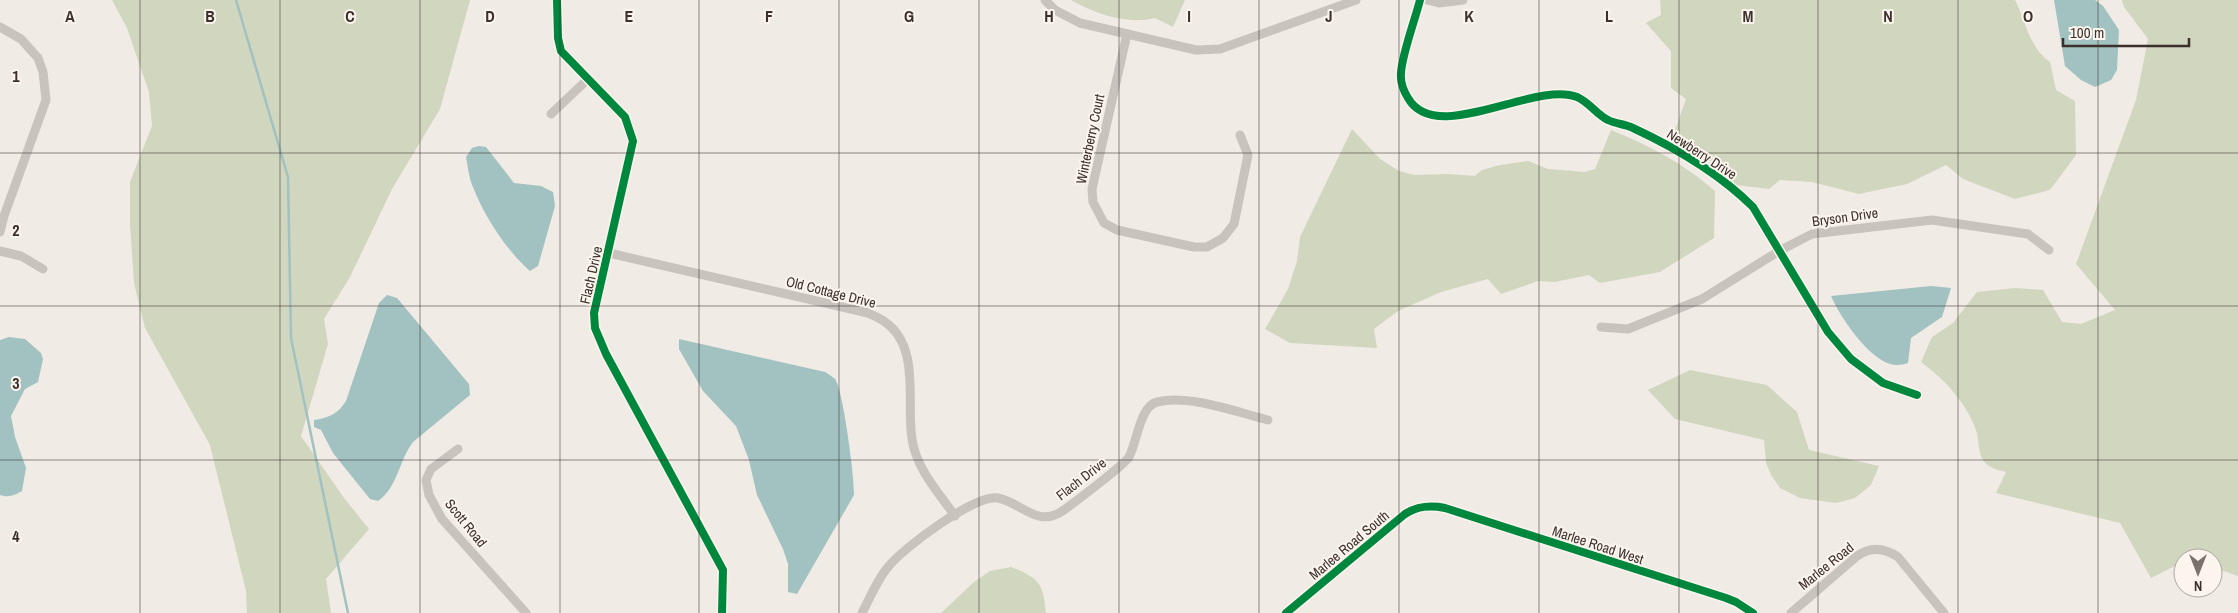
<svg xmlns="http://www.w3.org/2000/svg" width="2238" height="613" font-family="'Archivo Narrow',sans-serif">
  <style>
    .green { fill: #d1d6bf }
    .water { fill: #a1c2c1 }
    .lines { fill: none; stroke-linecap: round; stroke-linejoin: round }
    .stream { stroke: #a1c2c1; stroke-width: 2.5 }
    .minor { stroke: #c9c3be; stroke-width: 9 }
    .cycleway-casing { stroke: #fbf5ee; stroke-width: 11 }
    .cycleway { stroke: #00873e; stroke-width: 8 }
    .grid { fill: none; stroke: #3b302b; stroke-width: 1; stroke-opacity: 0.55 }
    .labels { text-anchor: middle; dominant-baseline: central; stroke-width: 4; stroke-linejoin: round; paint-order: stroke }
    .street-label { font-size: 14px; fill: #3b302b; stroke: #fbf5ee }
    .grid-label { font-size: 16px; text-anchor: middle; font-weight: bold; fill: #3b302b; stroke: #fbf5ee; stroke-width: 4; stroke-linejoin: round; paint-order: stroke }
  </style>
  <rect width="100%" height="100%" fill="#f0ebe5"/>
  <!-- green -->
  <g class="green">
    <polygon points="112,0 470,0 440,109 392,189 350,277 324,319 328,344 301,436 344,498 369,529 326,579 331,613 247,613 246,591 210,445 145,328 134,283 130,224 130,182 152,126 149,92 127,28"/>
    <path d="M1071,0H1185L1173,27L1155,18C1128,25 1095,14 1071,0Z"/>
    <path d="M1660,0H2015C2026,21 2029,48 2050,62L2056,90L2075,101L2076,155L2050,190L2015,199L1963,179L1946,165L1907,184L1859,194L1812,182L1780,180L1769,189L1735,185L1725,170L1674,139L1675,130L1686,99L1671,88V51L1646,23L1661,15Z"/>
    <path d="M2122,0H2238V576L2213,567V558H2183V565H2177L2151,578L2120,523L1996,493L2006,472C1998,470 1988,468 1983,460C1978,453 1979,439 1976,430C1966,402 1944,379 1921,362L1932,337L1953,323L1977,292L2015,288L2043,290L2062,322L2081,324L2115,310L2076,264L2136,100L2148,39L2124,7Z"/>
    <path d="M1352,129L1380,159L1399,171L1414,175L1448,174L1475,176L1482,170L1500,165L1528,161L1548,169L1585,172L1595,169L1611,130C1650,146 1683,163 1715,191L1714,238L1660,272L1600,283L1589,275L1555,282L1538,281L1501,294L1488,279L1441,292L1398,311L1374,329L1377,348L1290,343L1265,329L1288,289L1297,261L1300,237Z"/>
    <polygon points="1690,370 1767,385 1797,412 1809,450 1879,466 1871,485 1855,498 1836,503 1800,498 1780,488 1771,475 1766,463 1764,440 1675,419 1648,390"/>
    <path d="M1011,567C1040,578 1043,584 1046,613H941L974,582L990,571Z"/>
  </g>
  <!-- water -->
  <g class="water">
    <polygon points="2054,0 2095,0 2103,6 2119,30 2117,70 2111,80 2095,87 2081,80 2065,66"/>
    <path d="M479,146L486,147L514,183L541,186L553,192L555,206L538,266L530,271C507,251 484,216 473,187C469,178 468,167 466,157L472,148Z"/>
    <path d="M1931,286L1951,288L1942,317L1911,338L1908,363C1905,364 1900,365 1897,365C1872,365 1840,317 1831,296Z"/>
    <path d="M387,295L397,298L469,384L470,395L413,442C399,460 398,487 378,501L370,499L333,453L321,430L314,427V420C328,418 338,414 346,401L379,303Z"/>
    <path d="M9,337L25,339L41,353L43,359L38,382L25,389L11,416L15,437L26,468L22,491C15,495 9,498 0,495V340Z"/>
    <path d="M679,339L825,372C828,374 832,376 835,379C843,389 855,480 854,495L797,594L788,592V564L783,549L757,495L749,460L736,426L703,391L679,349Z"/>
  </g>
  <g class="lines">
    <!-- stream -->
    <polyline class="stream" points="236,0 288,177 291,338 348,613"/>
    <!-- minor -->
    <g class="minor">
      <polyline points="557,0 558,38 561,51 625,117 633,141 594,313 595,328 606,354 723,570 722,613"/>
      <polyline points="1045,0 1055,10 1080,23 1196,50 1220,49 1356,0"/>
      <path d="M1420,0C1415,20 1402,54 1401,73C1400,83 1403,90 1408,98C1436,147 1535,80 1577,97C1589,102 1597,115 1608,120C1616,124 1625,124 1633,128C1676,148 1720,174 1753,207L1828,332L1851,359L1883,383L1917,395"/>
      <polyline points="1427,0 1439,3 1463,0"/>
      <polyline points="0,27 21,39 38,58 43,72 46,100 4,216 0,232"/>
      <polyline points="1127,34 1092,189 1093,202 1104,223 1117,230 1194,247 1207,247 1223,238 1234,224 1248,155 1240,135"/>
      <polyline points="551,114 588,79"/>
      <polyline points="0,251 21,256 43,269"/>
      <path d="M609,253L868,313C874,316 880,318 885,322C921,347 906,402 912,439C916,468 938,492 955,516"/>
      <polyline points="1601,327 1628,329 1702,299 1779,251 1812,234 1932,220 2028,234 2049,250"/>
      <polyline points="458,449 431,469 426,480 429,495 442,519 526,613"/>
      <path d="M862,613C870,598 877,580 888,567C903,548 975,494 998,498C1023,503 1037,529 1064,510C1075,502 1124,465 1129,457C1137,442 1140,406 1157,402C1189,394 1236,412 1268,420"/>
      <path d="M1286,613L1405,514C1418,506 1430,505 1445,508L1726,598L1736,602L1753,613"/>
      <path d="M1791,613L1857,556C1871,546 1885,548 1898,557L1944,613"/>
    </g>
    <!-- cycleway casing -->
    <g class="cycleway-casing">
      <g id="cycleway">
        <polyline points="557,0 558,38 561,51 625,117 633,141 594,313 595,328 606,354 723,570 722,613"/>
        <path d="M1420,0C1415,20 1402,54 1401,73C1400,83 1403,90 1408,98C1436,147 1535,80 1577,97C1589,102 1597,115 1608,120C1616,124 1625,124 1633,128C1676,148 1720,174 1753,207L1828,332L1851,359L1883,383L1917,395"/>
        <path d="M1286,613L1405,514C1418,506 1430,505 1445,508L1726,598L1736,602L1753,613"/>
      </g>
    </g>
    <!-- cycleway -->
    <use href="#cycleway" class="cycleway"/>
  </g>
  <!-- grid -->
  <path class="grid" d="M140,0V613M280,0V613M420,0V613M560,0V613M699,0V613M839,0V613M979,0V613M1119,0V613M1259,0V613M1399,0V613M1539,0V613M1679,0V613M1818,0V613M1958,0V613M2098,0V613M0,153H2238M0,306H2238M0,460H2238"/>
  <g class="labels">
    <!-- street labels -->
    <g class="street-label">
      <text transform="translate(1090 139) rotate(-78)">Winterberry Court</text>
      <text transform="translate(1702 154) rotate(33)">Newberry Drive</text>
      <text transform="translate(1845 217) rotate(-8)">Bryson Drive</text>
      <text transform="translate(591 275) rotate(-77)">Flach Drive</text>
      <text transform="translate(831 292) rotate(14)">Old Cottage Drive</text>
      <text transform="translate(1081 479) rotate(-38)">Flach Drive</text>
      <text transform="translate(466 523) rotate(51)">Scott Road</text>
      <text transform="translate(1349 545) rotate(-40)">Marlee Road South</text>
      <text transform="translate(1598 545) rotate(18)">Marlee Road West</text>
      <text transform="translate(1826 566) rotate(-39)">Marlee Road</text>
    </g>
  </g>
  <g class="grid-label">
    <text x="70" y="22">A</text>
    <text x="210" y="22">B</text>
    <text x="350" y="22">C</text>
    <text x="490" y="22">D</text>
    <text x="629" y="22">E</text>
    <text x="769" y="22">F</text>
    <text x="909" y="22">G</text>
    <text x="1049" y="22">H</text>
    <text x="1189" y="22">I</text>
    <text x="1329" y="22">J</text>
    <text x="1469" y="22">K</text>
    <text x="1609" y="22">L</text>
    <text x="1748" y="22">M</text>
    <text x="1888" y="22">N</text>
    <text x="2028" y="22">O</text>
    <text x="16" y="82">1</text>
    <text x="16" y="236">2</text>
    <text x="16" y="389">3</text>
    <text x="16" y="542">4</text>
  </g>
  <!-- north arrow -->
  <g transform="translate(2198 573) rotate(180)"><circle r="24" fill="#fbf5ee" stroke="#aea6a0"/>
  <path d="M0-4L9 19L0 12L-9 19Z" fill="#7a716c"/>
  <text y="-8" font-size="14" font-weight="bold" text-anchor="middle" fill="#3b302b">N</text>
  </g>
  <!-- scale -->
  <path d="M2063 38v8h126v-8" fill="none" stroke="#3b302b" stroke-width="2.5"/>
  <text x="2070" y="38" font-size="15" fill="#3b302b" stroke="#fbf5ee" stroke-width="4" paint-order="stroke">100 m</text>
</svg>
